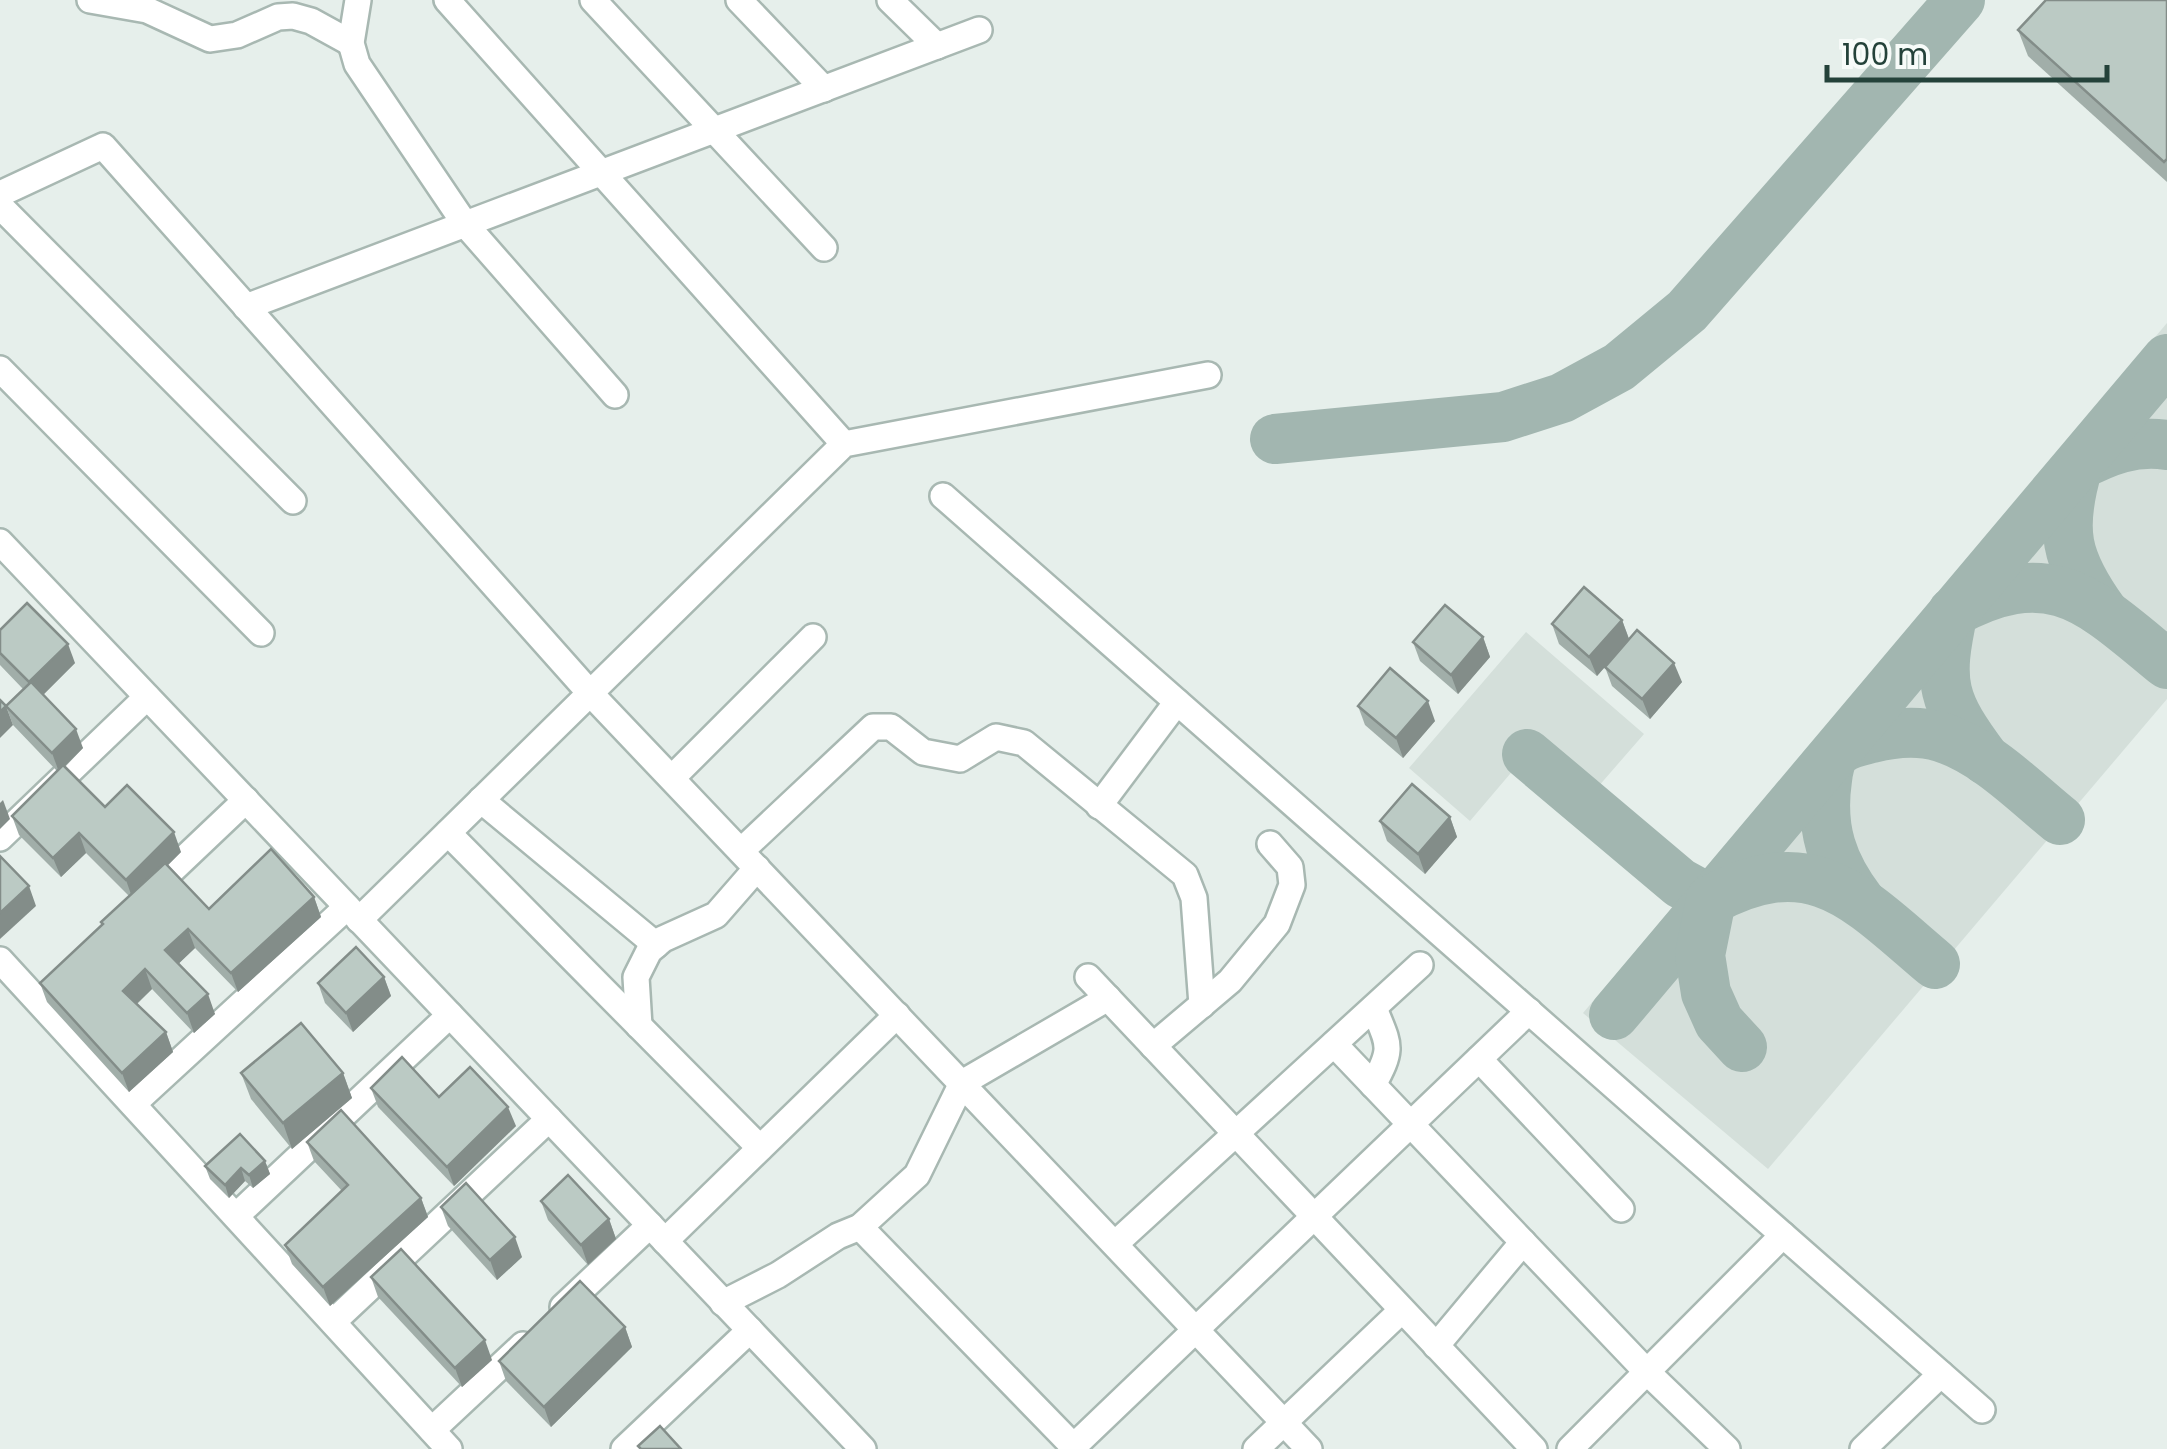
<svg xmlns="http://www.w3.org/2000/svg" width="2167" height="1449" font-family="Poppins,sans-serif">
  <style>
    .built { fill: #d4dfda }
    .lines { fill: none; stroke-linecap: round; stroke-linejoin: round }
    .taxiway { stroke: #a2b6b0; stroke-width: 50 }
    .minor-casing { stroke: #a8b8b2; stroke-width: 30 }
    .minor { stroke: #fff; stroke-width: 25 }
    .wall { fill: #a1aea9 }
    .shaded-wall { fill: #838d89 }
    .building { fill: #bbcac4; stroke: #838d89; stroke-width: 2.5 }
  </style>
  <rect width="100%" height="100%" fill="#e6efeb"/>
  <!-- built -->
  <g class="built">
    <polygon points="2167,323 2167,699 1768,1169 1583,1013"/>
    <polygon points="1526,632 1644,734 1584,803 1527,754 1470,821 1409,768"/>
  </g>
  <g class="lines">
    <!-- taxiway -->
    <g class="taxiway">
      <polyline points="1275,439 1503,417 1562,398 1619,367 1687,311 1960,0"/>
      <path d="M2104,613C2065,559 2059,530 2078,466C2107,451 2134,440 2167,445"/>
      <polyline points="1527,754 1680,883 1711,900"/>
      <path d="M1986,760C1942,701 1937,684 1953,612C2053,558 2091,602 2167,664"/>
      <path d="M1861,902C1832,864 1820,829 1827,780C1828,771 1830,758 1837,752C1846,743 1860,741 1872,738C1895,732 1918,730 1941,737C1987,752 2023,790 2060,820"/>
      <polyline points="1614,1015 2167,359"/>
      <path d="M1742,1047L1719,1022L1706,993L1700,955L1711,900C1814,844 1859,900 1935,964"/>
    </g>
    <!-- minor casing -->
    <g class="minor-casing">
      <g id="minor">
        <polyline points="90,0 147,10 210,39 237,35 278,17 293,16 311,21 351,43"/>
        <polyline points="358,0 351,43 357,64 465,224 615,395"/>
        <polyline points="447,0 844,444"/>
        <polyline points="593,0 824,248"/>
        <polyline points="739,0 824,89"/>
        <polyline points="890,0 937,46"/>
        <polyline points="0,194 103,146 590,693 1309,1449"/>
        <polyline points="0,206 293,501"/>
        <polyline points="246,307 979,30"/>
        <polyline points="0,369 261,633"/>
        <polyline points="943,496 1982,1410"/>
        <polyline points="0,542 863,1449"/>
        <polyline points="672,778 813,637"/>
        <polyline points="481,800 656,945"/>
        <polyline points="1099,806 1177,702"/>
        <polyline points="448,833 760,1148"/>
        <polyline points="0,838 147,697"/>
        <polyline points="741,851 873,727 891,727 923,752 960,759 996,737 1024,743 1185,875 1194,898 1202,1005"/>
        <polyline points="149,892 246,800"/>
        <polyline points="359,920 844,444 1208,375"/>
        <polyline points="0,960 449,1449"/>
        <polyline points="1088,977 1534,1449"/>
        <polyline points="639,1026 636,977 649,951 663,939 716,915 757,868"/>
        <polyline points="1334,1044 1647,1372 1727,1449"/>
        <polyline points="1153,1046 1230,981 1277,924 1292,885 1290,867 1270,844"/>
        <polyline points="1479,1059 1621,1209"/>
        <path d="M1373,1085C1394,1047 1389,1046 1374,1008"/>
        <polyline points="133,1104 347,907"/>
        <polyline points="236,1216 450,1015"/>
        <polyline points="860,1227 1074,1447"/>
        <polyline points="665,1241 897,1015"/>
        <polyline points="1115,1244 1420,965"/>
        <polyline points="723,1303 778,1275 838,1236 860,1227 917,1175 962,1083 1108,998"/>
        <polyline points="563,1307 650,1225"/>
        <polyline points="333,1322 549,1119"/>
        <polyline points="1436,1346 1523,1242"/>
        <polyline points="432,1430 523,1345"/>
        <polyline points="624,1449 750,1330"/>
        <polyline points="1071,1449 1529,1011"/>
        <polyline points="1256,1449 1402,1310"/>
        <polyline points="1570,1449 1783,1235"/>
        <polyline points="1863,1449 1941,1374"/>
      </g>
    </g>
    <!-- minor -->
    <use href="#minor" class="minor"/>
  </g>
  <!-- wall -->
  <g class="wall">
    <polygon points="2167,0 2167,182 2028,56 2018,30"/>
    <polygon points="1622,620 1629,639 1682,682 1650,719 1612,686 1605,667 1597,676 1559,644 1552,624"/>
    <polygon points="0,630 75,663 43,695 83,748 65,767 105,807 181,852 168,865 209,909 314,897 321,917 238,992 195,948 178,964 215,1014 194,1033 152,989 137,1004 166,1032 173,1052 129,1092 47,1002 40,983 102,925 101,922 129,896 86,853 61,877 19,835 12,816 57,771 13,725 6,706 23,689 0,665"/>
    <polygon points="1483,637 1490,657 1458,694 1420,661 1413,642"/>
    <polygon points="1358,706 1435,721 1403,758 1365,725"/>
    <polygon points="1450,817 1457,837 1425,874 1387,841 1380,821"/>
    <polygon points="384,977 391,996 353,1032 325,1003 318,983"/>
    <polygon points="241,1073 343,1073 352,1098 292,1149 251,1099"/>
    <polygon points="371,1088 439,1097 516,1126 454,1186 378,1107"/>
    <polygon points="307,1142 421,1198 428,1217 330,1306 292,1264 285,1245 342,1191 314,1161"/>
    <polygon points="265,1161 270,1174 253,1188 245,1181 229,1198 210,1179 205,1166"/>
    <polygon points="541,1201 609,1219 616,1239 588,1265 548,1220"/>
    <polygon points="441,1207 522,1257 497,1280 448,1226"/>
    <polygon points="371,1277 492,1360 462,1387 378,1297"/>
    <polygon points="625,1327 632,1347 551,1427 506,1381 499,1361"/>
  </g>
  <!-- shaded-wall -->
  <g class="shaded-wall">
    <polygon points="1622,620 1629,639 1597,676 1589,657"/>
    <polygon points="1483,637 1490,657 1458,694 1451,675"/>
    <polygon points="68,644 75,663 36,702 29,682"/>
    <polygon points="1674,663 1682,682 1650,719 1642,699"/>
    <polygon points="1428,701 1435,721 1403,758 1396,738"/>
    <polygon points="6,706 13,725 0,738 0,712"/>
    <polygon points="76,729 83,748 59,772 52,753"/>
    <polygon points="3,800 10,819 0,829 0,803"/>
    <polygon points="1450,817 1457,837 1425,874 1418,854"/>
    <polygon points="174,832 181,852 133,900 126,880"/>
    <polygon points="79,833 86,853 61,877 53,858"/>
    <polygon points="29,886 36,906 0,939 0,913"/>
    <polygon points="314,897 321,917 238,992 231,973"/>
    <polygon points="188,929 195,948 172,970 165,950"/>
    <polygon points="145,969 152,989 130,1010 123,991"/>
    <polygon points="384,977 391,996 353,1032 346,1013"/>
    <polygon points="208,994 215,1014 194,1033 187,1013"/>
    <polygon points="166,1032 173,1052 129,1092 122,1073"/>
    <polygon points="343,1073 352,1098 292,1149 283,1123"/>
    <polygon points="508,1107 516,1126 454,1186 447,1167"/>
    <polygon points="265,1161 270,1174 253,1188 249,1175"/>
    <polygon points="241,1168 245,1181 229,1198 225,1185"/>
    <polygon points="421,1198 428,1217 330,1306 323,1287"/>
    <polygon points="609,1219 616,1239 588,1265 581,1245"/>
    <polygon points="515,1237 522,1257 497,1280 490,1260"/>
    <polygon points="625,1327 632,1347 551,1427 544,1407"/>
    <polygon points="485,1340 492,1360 462,1387 455,1368"/>
  </g>
  <!-- building -->
  <g class="building">
    <polygon points="2046,0 2167,0 2167,159 2164,162 2018,30"/>
    <polygon points="1584,587 1622,620 1589,657 1552,624"/>
    <polygon points="27,603 68,644 29,682 0,653 0,630"/>
    <polygon points="1445,605 1483,637 1451,675 1413,642"/>
    <polygon points="1637,630 1674,663 1642,699 1605,667"/>
    <polygon points="1390,668 1428,701 1396,738 1358,706"/>
    <polygon points="31,682 76,729 52,753 6,706"/>
    <polygon points="0,700 6,706 0,712"/>
    <polygon points="63,765 105,807 127,785 174,832 126,880 79,833 53,858 12,816"/>
    <polygon points="1412,784 1450,817 1418,854 1380,821"/>
    <polygon points="271,849 314,897 231,973 188,929 165,950 208,994 187,1013 145,969 123,991 166,1032 122,1073 40,983 103,924 101,922 165,863 209,909"/>
    <polygon points="0,856 29,886 0,913"/>
    <polygon points="356,947 384,977 346,1013 318,983"/>
    <polygon points="301,1023 343,1073 283,1123 241,1073"/>
    <polygon points="402,1057 439,1097 470,1067 508,1107 447,1167 371,1088"/>
    <polygon points="341,1110 421,1198 323,1287 285,1245 348,1185 307,1142"/>
    <polygon points="240,1134 265,1161 249,1175 241,1168 225,1185 205,1166"/>
    <polygon points="568,1175 609,1219 581,1245 541,1201"/>
    <polygon points="466,1183 515,1237 490,1260 441,1207"/>
    <polygon points="401,1249 485,1340 455,1368 371,1277"/>
    <polygon points="580,1281 625,1327 544,1407 499,1361"/>
    <polygon points="660,1426 681,1449 641,1449 638,1446"/>
  </g>
  <!-- scale -->
  <path d="M1827 65v15h280v-15" fill="none" stroke="#24423a" stroke-width="5"/>
  <text x="1842" y="65" font-size="30" fill="#24423a" stroke="#f7fbf9" stroke-width="8" paint-order="stroke">100 m</text>
</svg>
